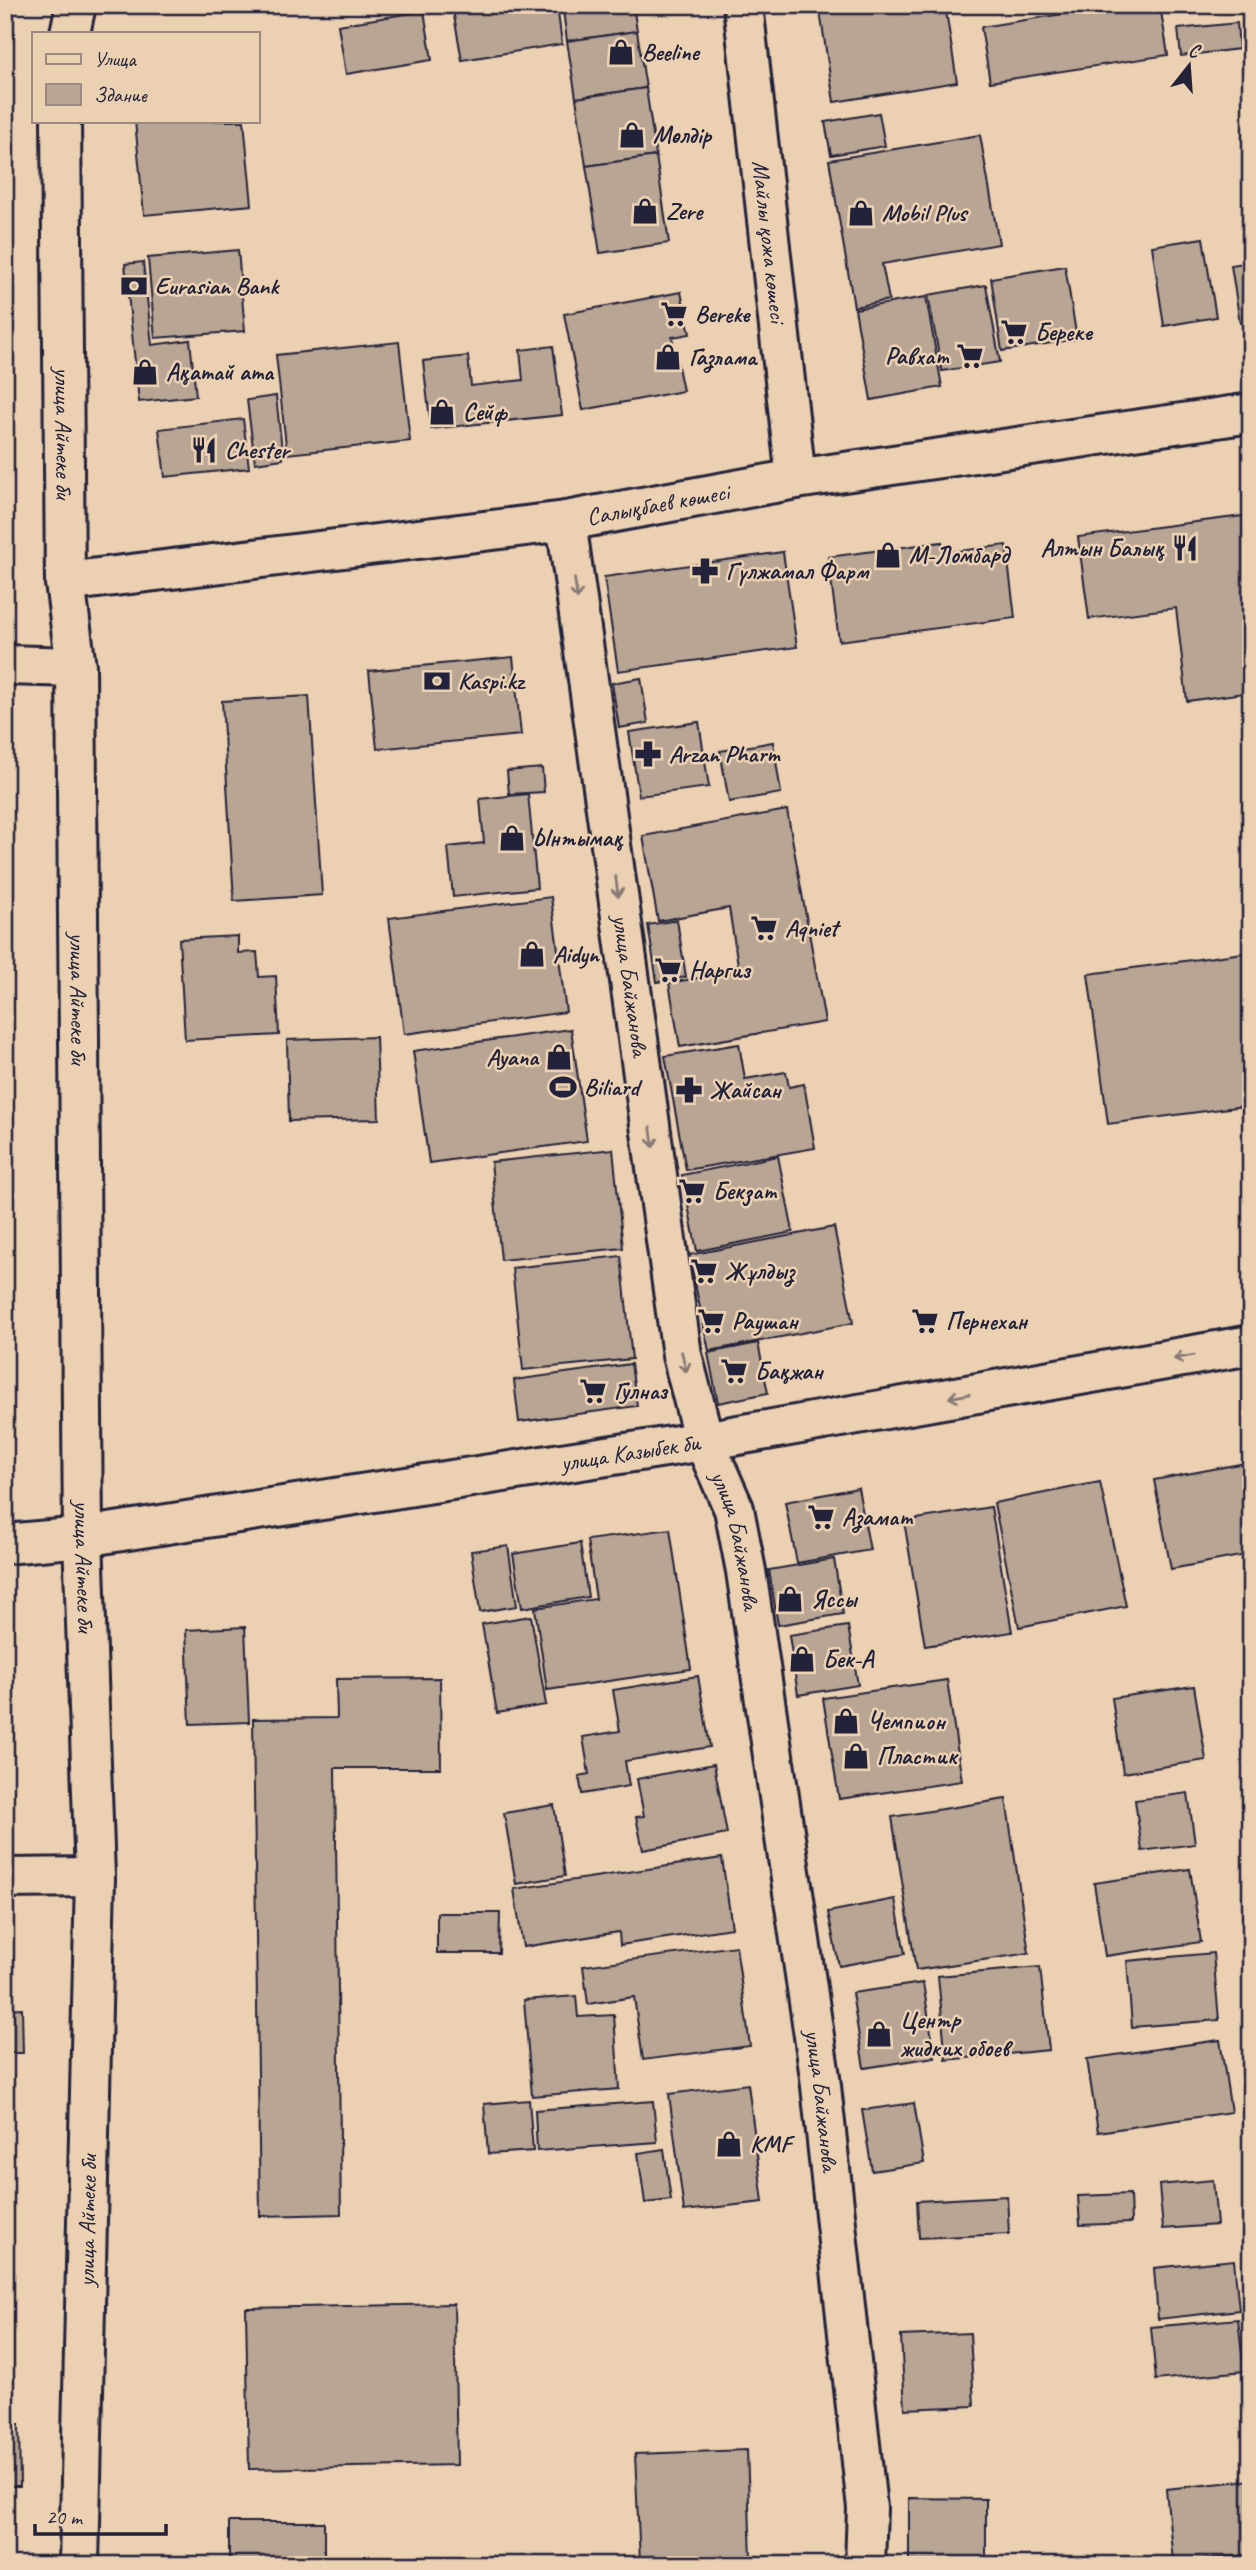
<svg xmlns="http://www.w3.org/2000/svg" width="1256" height="2570" font-family="Caveat,sans-serif">
  <style>
    .building { fill: #b9a594; stroke: #22223b; stroke-width: 2 }
    .lines { fill: none; stroke-linecap: round; stroke-linejoin: round }
    .minor-casing { stroke: #22223b; stroke-width: 44 }
    .minor { stroke: #ebd0b2; stroke-width: 38 }
    .oneway { stroke: #867976 }
    .labels { text-anchor: middle; dominant-baseline: central; stroke-width: 5; stroke-linejoin: round; paint-order: stroke }
    .poi-label { font-size: 24px; font-weight: bold; fill: #22223b; stroke: #ebd0b2; text-anchor: start }
    .street-label { font-size: 24px; fill: #22223b; stroke: #ebd0b2 }
  </style>
  <rect width="100%" height="100%" fill="#ebd0b2"/>
  <filter id="ink" filterUnits="userSpaceOnUse"><feTurbulence type="fractalNoise" baseFrequency=".0143" numOctaves="2"/><feDisplacementMap in="SourceGraphic" scale="14" xChannelSelector="R" yChannelSelector="G"/><feConvolveMatrix kernelMatrix="1 2 1 2 8 2 1 2 1" color-interpolation-filters="sRGB"/></filter>
  <g filter="url(#ink)">
    <!-- building -->
    <g class="building">
      <polygon points="452,5 557,5 562,44 462,60"/>
      <polygon points="596,5 633,5 637,31 567,41 563,10"/>
      <polygon points="819,5 945,5 957,82 834,102"/>
      <polygon points="1119,5 1160,5 1168,55 990,82 981,27"/>
      <polygon points="424,11 432,60 346,74 338,25"/>
      <polygon points="1237,23 1239,49 1181,56 1178,29"/>
      <polygon points="637,31 646,88 576,98 567,41"/>
      <polygon points="646,88 656,156 586,166 576,98"/>
      <polygon points="879,113 885,146 831,155 825,122"/>
      <polygon points="135,121 244,121 252,205 144,215"/>
      <polygon points="980,135 999,244 882,264 889,300 854,307 829,160"/>
      <polygon points="656,156 669,243 600,253 586,166"/>
      <polygon points="1203,238 1216,317 1164,326 1152,246"/>
      <polygon points="238,250 245,331 155,338 148,258"/>
      <polygon points="143,262 152,345 190,340 196,396 139,402 125,264"/>
      <polygon points="1251,262 1251,321 1240,323 1231,265"/>
      <polygon points="1065,266 1077,339 1002,351 991,278"/>
      <polygon points="986,285 1000,362 942,371 928,295"/>
      <polygon points="681,292 690,334 672,337 683,391 583,410 564,314"/>
      <polygon points="926,297 942,387 871,400 855,309"/>
      <polygon points="399,342 410,441 287,454 276,355"/>
      <polygon points="553,346 562,415 431,429 423,361 468,356 471,386 523,380 520,350"/>
      <polygon points="276,396 283,459 255,463 247,400"/>
      <polygon points="243,419 249,468 165,477 159,429"/>
      <polygon points="1251,515 1251,692 1187,701 1176,608 1089,619 1078,537"/>
      <polygon points="942,542 943,553 1006,545 1015,618 839,641 828,557"/>
      <polygon points="783,552 797,647 618,671 604,577"/>
      <polygon points="513,657 521,735 377,749 369,671"/>
      <polygon points="641,678 648,723 619,728 612,683"/>
      <polygon points="309,696 322,895 234,901 222,701"/>
      <polygon points="699,722 709,787 639,796 629,732"/>
      <polygon points="773,742 781,793 729,802 720,751"/>
      <polygon points="542,768 544,792 509,794 507,771"/>
      <polygon points="528,794 537,888 453,897 448,847 484,843 480,799"/>
      <polygon points="787,810 825,1022 680,1047 669,983 739,971 729,908 658,921 643,836"/>
      <polygon points="551,897 566,1012 404,1034 389,918"/>
      <polygon points="677,920 686,977 657,982 648,925"/>
      <polygon points="238,936 238,953 257,952 259,977 276,976 279,1035 185,1040 179,939"/>
      <polygon points="1251,952 1251,1105 1108,1124 1088,974"/>
      <polygon points="571,1029 587,1141 429,1163 413,1051"/>
      <polygon points="376,1037 379,1119 289,1121 287,1040"/>
      <polygon points="739,1044 745,1079 786,1072 789,1087 804,1084 815,1148 686,1170 665,1056"/>
      <polygon points="613,1149 623,1248 501,1260 491,1162"/>
      <polygon points="778,1156 793,1232 697,1251 682,1175"/>
      <polygon points="834,1227 853,1323 709,1351 689,1255"/>
      <polygon points="621,1256 632,1359 523,1370 512,1268"/>
      <polygon points="758,1343 768,1393 718,1403 708,1353"/>
      <polygon points="631,1364 637,1406 519,1422 514,1380"/>
      <polygon points="1251,1462 1251,1554 1171,1569 1154,1480"/>
      <polygon points="1100,1482 1126,1606 1019,1627 994,1503"/>
      <polygon points="858,1488 870,1550 797,1563 785,1502"/>
      <polygon points="991,1507 1012,1632 925,1646 904,1521"/>
      <polygon points="670,1529 691,1669 547,1690 535,1608 596,1599 587,1540"/>
      <polygon points="580,1543 588,1597 522,1608 513,1554"/>
      <polygon points="508,1546 517,1606 480,1612 471,1551"/>
      <polygon points="834,1559 843,1614 778,1625 769,1570"/>
      <polygon points="531,1616 546,1705 497,1713 482,1624"/>
      <polygon points="848,1626 858,1685 798,1695 789,1635"/>
      <polygon points="245,1627 249,1722 190,1724 186,1630"/>
      <polygon points="698,1676 710,1747 625,1761 629,1786 582,1794 579,1776 589,1774 583,1737 620,1731 613,1690"/>
      <polygon points="440,1678 441,1768 335,1768 341,2214 260,2216 253,1719 337,1718 336,1679"/>
      <polygon points="947,1680 962,1781 839,1799 823,1698"/>
      <polygon points="1194,1686 1206,1760 1123,1773 1112,1698"/>
      <polygon points="714,1764 727,1834 643,1850 636,1817 644,1816 637,1779"/>
      <polygon points="1188,1793 1195,1844 1142,1851 1135,1800"/>
      <polygon points="1006,1799 1029,1953 916,1970 892,1817"/>
      <polygon points="554,1805 565,1876 516,1884 504,1813"/>
      <polygon points="722,1858 732,1928 620,1945 619,1932 523,1947 514,1889"/>
      <polygon points="1190,1869 1201,1942 1105,1956 1094,1883"/>
      <polygon points="895,1899 905,1954 839,1966 828,1912"/>
      <polygon points="437,1913 500,1913 499,1953 437,1953"/>
      <polygon points="736,1946 750,2046 643,2060 634,1997 588,2004 583,1966"/>
      <polygon points="1213,1953 1219,2020 1132,2027 1127,1961"/>
      <polygon points="1040,1967 1049,2050 946,2060 938,1976"/>
      <polygon points="923,1983 935,2057 864,2068 852,1993"/>
      <polygon points="576,1996 578,2017 614,2015 619,2089 532,2096 524,2000"/>
      <polygon points="22,2008 23,2053 5,2053 5,2009"/>
      <polygon points="1220,2040 1231,2112 1098,2132 1087,2059"/>
      <polygon points="748,2084 763,2202 684,2211 669,2094"/>
      <polygon points="529,2100 533,2151 488,2154 484,2104"/>
      <polygon points="653,2101 657,2142 537,2151 535,2110"/>
      <polygon points="914,2103 924,2163 872,2171 862,2110"/>
      <polygon points="664,2149 671,2200 645,2203 638,2153"/>
      <polygon points="1213,2180 1217,2225 1163,2229 1159,2185"/>
      <polygon points="1130,2194 1131,2223 1080,2225 1078,2196"/>
      <polygon points="1007,2196 1009,2234 919,2238 917,2201"/>
      <polygon points="1234,2260 1239,2310 1158,2319 1154,2268"/>
      <polygon points="454,2304 457,2465 249,2469 246,2308"/>
      <rect x="5" y="2313" width="7" height="64"/>
      <polygon points="1238,2319 1244,2371 1156,2380 1151,2327"/>
      <polygon points="970,2333 974,2406 905,2409 901,2336"/>
      <polygon points="5,2424 19,2424 20,2486 5,2486"/>
      <polygon points="747,2450 751,2558 640,2562 635,2454"/>
      <polygon points="1251,2480 1251,2555 1173,2562 1166,2489"/>
      <polygon points="909,2498 986,2499 986,2563 909,2562"/>
      <rect x="229" y="2522" width="95" height="43"/>
    </g>
    <g class="lines">
      <!-- minor casing -->
      <g class="minor-casing">
        <g id="minor">
          <path id="s1" d="M743,5L796,479"/>
          <polyline points="70,33 76,5"/>
          <path id="s2" d="M61,121L65,582L76,667L83,1537L95,1877L79,2565"/>
          <path id="s3" d="M566,521L682,1355L704,1441L734,1509L746,1571L820,2077L867,2508L865,2565"/>
          <path id="s4" d="M65,582L566,521L796,479L1251,413"/>
          <polyline points="5,665 76,667"/>
          <path id="s5" d="M5,1544L83,1537L704,1441L1251,1345"/>
          <polyline points="5,1878 95,1877"/>
        </g>
      </g>
      <!-- minor -->
      <use href="#minor" class="minor"/>
    </g>
    <!-- one-way arrows -->
    <defs><path id="oneway-shaft" d="M-6 0H5M1.5-3L5.5 0L1.5 3" fill="none" stroke-width="1.6" stroke-linecap="round" stroke-linejoin="round" transform="scale(1.75)"/></defs>
    <g class="oneway">
      <use href="#oneway-shaft" transform="translate(576 589) rotate(82)"/>
      <use href="#oneway-shaft" transform="translate(617 887) rotate(82)"/>
      <use href="#oneway-shaft" transform="translate(652 1137) rotate(82)"/>
      <use href="#oneway-shaft" transform="translate(1184 1357) rotate(170)"/>
      <use href="#oneway-shaft" transform="translate(684 1362) rotate(77)"/>
      <use href="#oneway-shaft" transform="translate(959 1396) rotate(170)"/>
    </g>
  </g>
  <!-- icons -->
  <defs>
    <g id="shop-bare" transform="scale(2.1)"><path d="M-5-2.5h2.3a2.7 3.5 0 0 1 5.4 0H5L5.5 6h-11ZM-1.5-2.5h3a1.5 2.3 0 0 0-3 0Z" fill="#22223b" stroke="#ebd0b2" stroke-width="2.5" paint-order="stroke"/></g>
    <g id="bank-bare" transform="scale(2.1)"><path d="M-6-4H6V4H-6ZM0-2.3a2.3 2.3 0 1 0 0 4.6a2.3 2.3 0 1 0 0-4.6Z" fill="#22223b" stroke="#ebd0b2" stroke-width="2.5" paint-order="stroke"/></g>
    <g id="supermarket-bare" transform="scale(2.1)"><path d="M-6-5.5h2.5l.6 2H6L4.5 2H-2.5L-4.4-4H-6ZM-1.5 3.2a1.3 1.3 0 1 0 .1 0ZM3 3.2a1.3 1.3 0 1 0 .1 0Z" fill="#22223b" stroke="#ebd0b2" stroke-width="2.5" paint-order="stroke"/></g>
    <g id="restaurant-bare" transform="scale(2.1)"><path d="M-5-6h1v4h1v-4h1v4h1v-4h1v5L-1.5 .5V6h-2V.5L-5-1ZM5-6V6H3V1.5H1.5Q1.5-4 5-6Z" fill="#22223b" stroke="#ebd0b2" stroke-width="2.5" paint-order="stroke"/></g>
    <g id="pharmacy-bare" transform="scale(2.1)"><path d="M-2-6h4v4h4v4h-4v4h-4v-4h-4v-4h4Z" fill="#22223b" stroke="#ebd0b2" stroke-width="2.5" paint-order="stroke"/></g>
    <g id="stadium-bare" transform="scale(2.1)"><path d="M0-5a6.5 5 0 1 0 0 10a6.5 5 0 1 0 0-10ZM-3.5-1.8h7v3.6h-7Z" fill="#22223b" stroke="#ebd0b2" stroke-width="2.5" paint-order="stroke"/></g>
  </defs>
  <g fill-rule="evenodd">
    <use href="#shop-bare" x="621" y="52"/>
    <use href="#shop-bare" x="632" y="135"/>
    <use href="#shop-bare" x="645" y="211"/>
    <use href="#shop-bare" x="861" y="213"/>
    <use href="#bank-bare" x="134" y="286"/>
    <use href="#supermarket-bare" x="674" y="314"/>
    <use href="#supermarket-bare" x="1014" y="332"/>
    <use href="#supermarket-bare" x="970" y="356"/>
    <use href="#shop-bare" x="668" y="357"/>
    <use href="#shop-bare" x="145" y="372"/>
    <use href="#shop-bare" x="442" y="412"/>
    <use href="#restaurant-bare" x="204" y="450"/>
    <use href="#restaurant-bare" x="1185" y="548"/>
    <use href="#shop-bare" x="888" y="555"/>
    <use href="#pharmacy-bare" x="705" y="571"/>
    <use href="#bank-bare" x="437" y="681"/>
    <use href="#pharmacy-bare" x="648" y="754"/>
    <use href="#shop-bare" x="512" y="838"/>
    <use href="#supermarket-bare" x="764" y="928"/>
    <use href="#shop-bare" x="532" y="954"/>
    <use href="#supermarket-bare" x="668" y="970"/>
    <use href="#shop-bare" x="559" y="1057"/>
    <use href="#stadium-bare" x="563" y="1087"/>
    <use href="#pharmacy-bare" x="689" y="1090"/>
    <use href="#supermarket-bare" x="692" y="1191"/>
    <use href="#supermarket-bare" x="704" y="1271"/>
    <use href="#supermarket-bare" x="711" y="1321"/>
    <use href="#supermarket-bare" x="925" y="1321"/>
    <use href="#supermarket-bare" x="734" y="1371"/>
    <use href="#supermarket-bare" x="593" y="1391"/>
    <use href="#supermarket-bare" x="821" y="1517"/>
    <use href="#shop-bare" x="790" y="1599"/>
    <use href="#shop-bare" x="802" y="1659"/>
    <use href="#shop-bare" x="846" y="1721"/>
    <use href="#shop-bare" x="856" y="1756"/>
    <use href="#shop-bare" x="879" y="2034"/>
    <use href="#shop-bare" x="729" y="2144"/>
  </g>
  <g class="labels">
    <!-- poi labels -->
    <g class="poi-label">
      <text x="642" y="52">Beeline</text>
      <text x="653" y="135">Мөлдір</text>
      <text x="666" y="211">Zere</text>
      <text x="882" y="213">Mobil Plus</text>
      <text x="155" y="286">Eurasian Bank</text>
      <text x="695" y="314">Bereke</text>
      <text x="1035" y="332">Береке</text>
      <text x="949" y="356" text-anchor="end">Равхат</text>
      <text x="689" y="357">Газлама</text>
      <text x="166" y="372">Ақатай ата</text>
      <text x="463" y="412">Сейф</text>
      <text x="225" y="450">Chester</text>
      <text x="1164" y="548" text-anchor="end">Алтын Балық</text>
      <text x="909" y="555">М-Ломбард</text>
      <text x="726" y="571">Гүлжамал Фарм</text>
      <text x="458" y="681">Kaspi.kz</text>
      <text x="669" y="754">Arzan Pharm</text>
      <text x="533" y="838">Ынтымақ</text>
      <text x="785" y="928">Aqniet</text>
      <text x="553" y="954">Aidyn</text>
      <text x="689" y="970">Наргиз</text>
      <text x="538" y="1057" text-anchor="end">Ayana</text>
      <text x="584" y="1087">Biliard</text>
      <text x="710" y="1090">Жайсан</text>
      <text x="713" y="1191">Бекзат</text>
      <text x="725" y="1271">Жұлдыз</text>
      <text x="732" y="1321">Раушан</text>
      <text x="946" y="1321">Пернехан</text>
      <text x="755" y="1371">Бақжан</text>
      <text x="614" y="1391">Гулназ</text>
      <text x="842" y="1517">Азамат</text>
      <text x="811" y="1599">Яссы</text>
      <text x="823" y="1659">Бек-А</text>
      <text x="867" y="1721">Чемпион</text>
      <text x="877" y="1756">Пластик</text>
      <text x="900" y="2020">Центр<tspan x="900" dy="28">жидких обоев</tspan></text>
      <text x="750" y="2144">KMF</text>
    </g>
    <!-- street labels -->
    <g class="street-label">
      <text stroke="none"><textPath href="#s1" startOffset="238">Майлы қожа көшесі</textPath></text>
      <text stroke="none"><textPath href="#s2" startOffset="312">улица Айтеке би</textPath></text>
      <text stroke="none"><textPath href="#s4" startOffset="598">Салықбаев көшесі</textPath></text>
      <text stroke="none"><textPath href="#s3" startOffset="469">улица Байжанова</textPath></text>
      <text stroke="none"><textPath href="#s2" startOffset="878">улица Айтеке би</textPath></text>
      <text stroke="none"><textPath href="#s5" startOffset="632">улица Казыбек би</textPath></text>
      <text stroke="none"><textPath href="#s3" startOffset="1036">улица Байжанова</textPath></text>
      <text stroke="none"><textPath href="#s2" startOffset="1446">улица Айтеке би</textPath></text>
      <text stroke="none"><textPath href="#s3" startOffset="1603">улица Байжанова</textPath></text>
      <text transform="translate(87 2221) rotate(-89)">улица Айтеке би</text>
    </g>
  </g>
  <!-- margin -->
  <rect width="1256" height="2570" fill="none" stroke="#ebd0b2" stroke-width="28"/>
  <rect x="14" y="14" width="1228" height="2542" fill="none" stroke="#22223b" stroke-width="2.5" filter="url(#ink)"/>
  <!-- legend -->
  <rect x="32" y="32" width="228" height="91" fill="#ebd0b2" stroke="#9b8a82" stroke-width="2"/>
  <rect x="46" y="54" width="35" height="10" fill="#ebd0b2" stroke="#9b8a82" stroke-width="2"/>
  <text x="94" y="66" font-size="21" fill="#22223b">Улица</text>
  <rect x="46" y="84" width="35" height="21" fill="#b9a594" stroke="#9b8a82" stroke-width="2"/>
  <text x="94" y="102" font-size="21" fill="#22223b">Здание</text>
  <!-- north arrow -->
  <g transform="translate(1189 66) rotate(17)" stroke="#ebd0b2" stroke-width="5" paint-order="stroke">
  <path d="M0-5L12 26L0 18L-12 26Z" fill="#22223b"/>
  <text y="-10" font-size="19" font-weight="bold" text-anchor="middle" fill="#22223b">С</text>
  </g>
  <!-- scale -->
  <path d="M35 2524v10h131v-10" fill="none" stroke="#22223b" stroke-width="3.5"/>
  <text x="46" y="2524" font-size="21" fill="#22223b" stroke="#ebd0b2" stroke-width="5" paint-order="stroke">20 m</text>
</svg>
